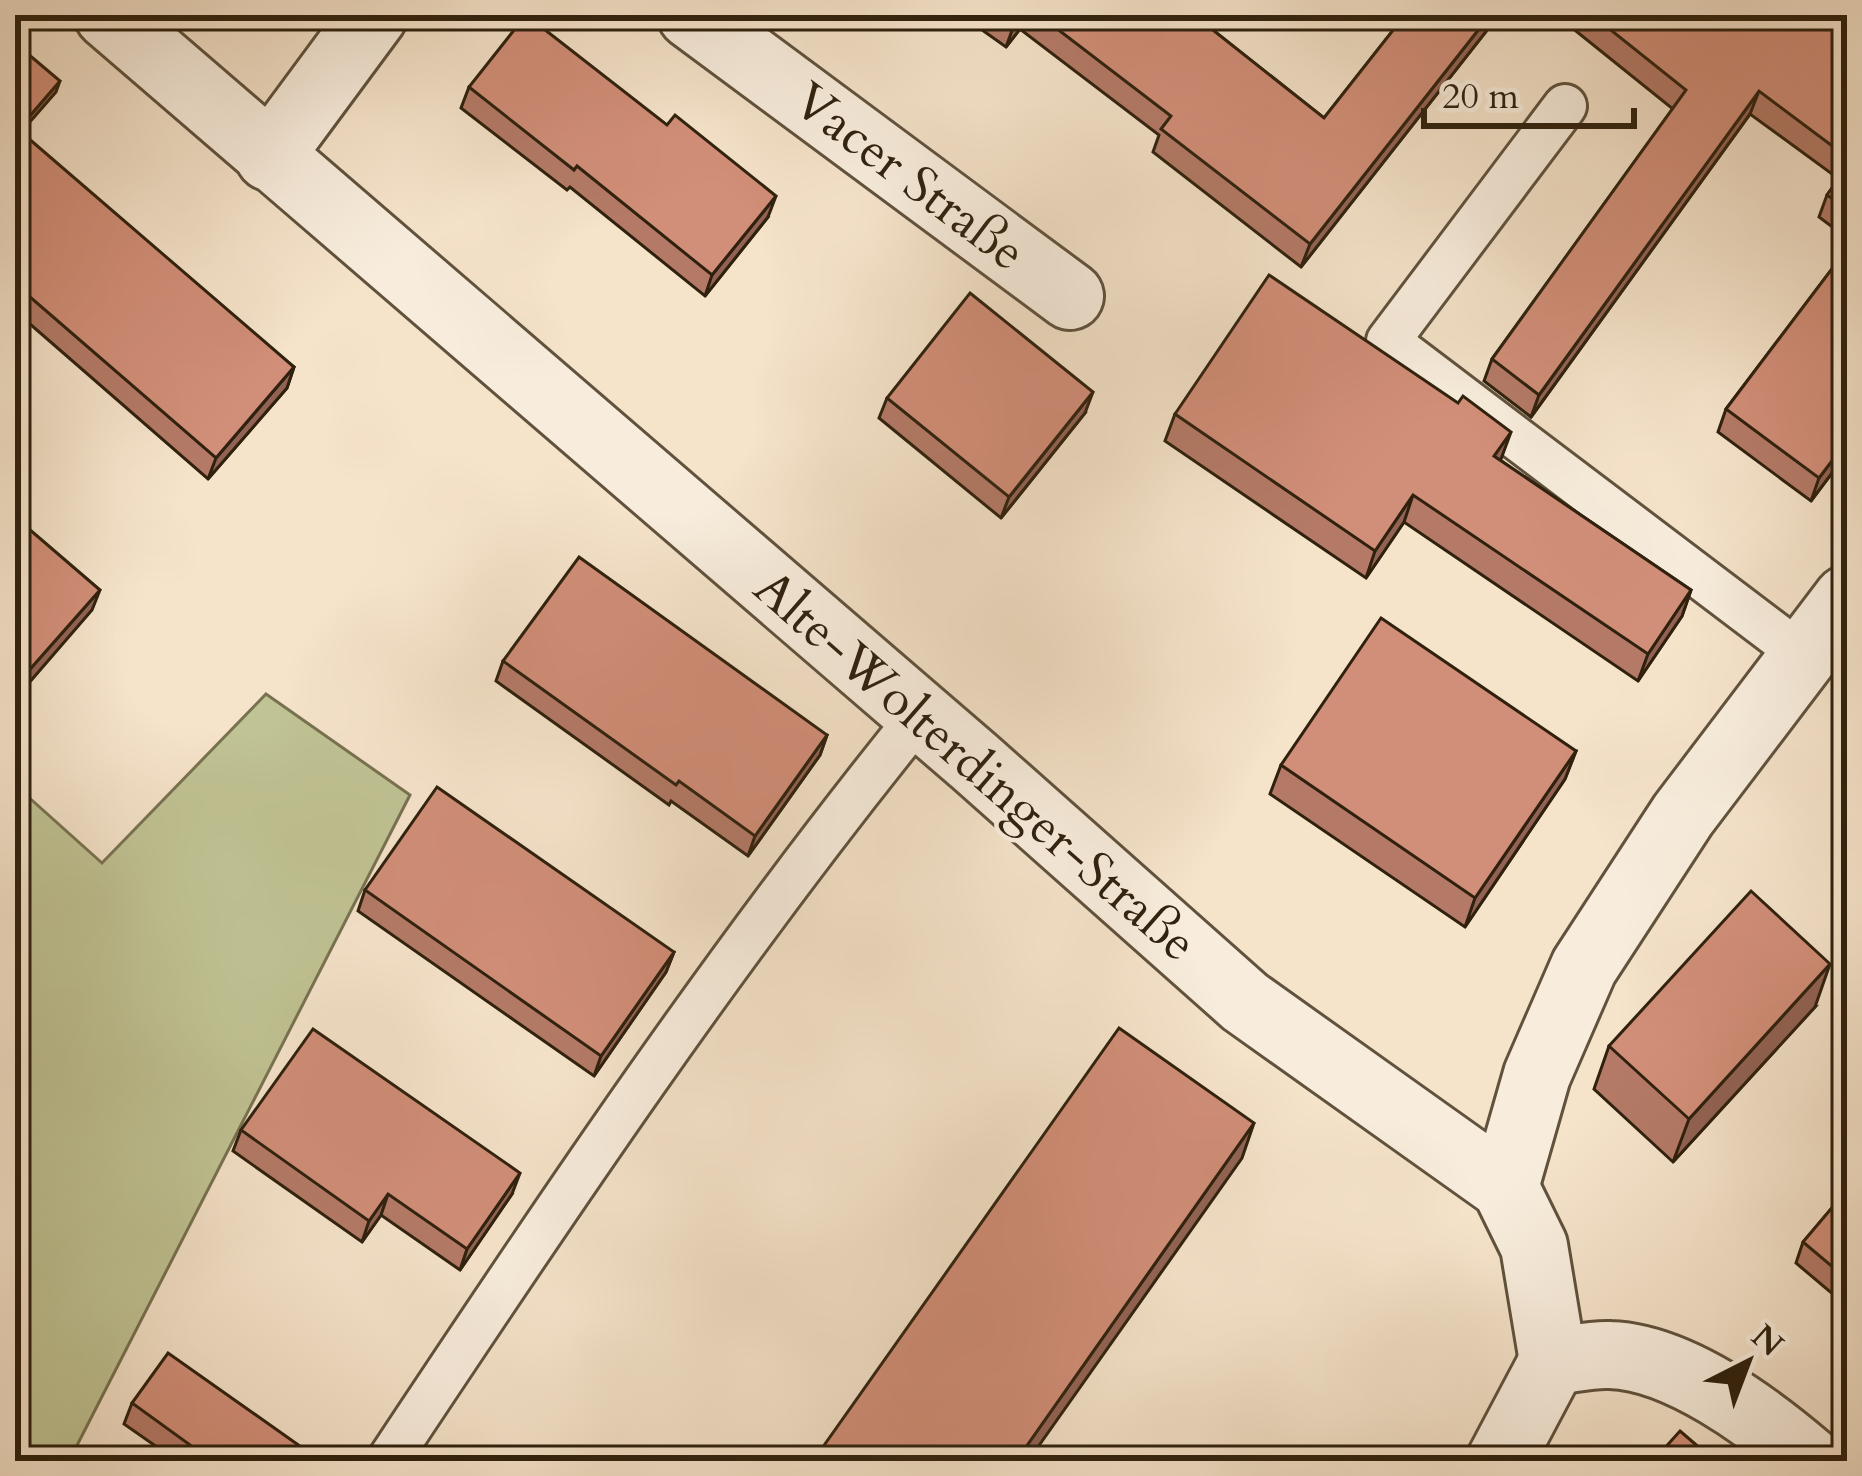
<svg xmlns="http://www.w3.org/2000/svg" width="1862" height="1476" font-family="Cardo,serif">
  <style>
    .green { fill: #c0c394; stroke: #787251; stroke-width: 3 }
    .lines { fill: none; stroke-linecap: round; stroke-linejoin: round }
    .lane-casing { stroke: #60523d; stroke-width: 48 }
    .street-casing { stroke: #60523d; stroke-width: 72 }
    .lane { stroke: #f8eddd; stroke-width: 42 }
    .street { stroke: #f8eddd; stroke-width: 66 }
    .wall { fill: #b47a67; stroke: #2f210e; stroke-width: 3 }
    .shaded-wall { fill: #926354; stroke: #2f210e; stroke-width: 3 }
    .building { fill: #d18e78; stroke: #2f210e; stroke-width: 3 }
    .labels { text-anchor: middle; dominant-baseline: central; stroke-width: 9; stroke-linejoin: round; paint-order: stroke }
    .street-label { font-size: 51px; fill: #2f210e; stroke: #f8eddd }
  </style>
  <rect width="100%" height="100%" fill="#f5e3ca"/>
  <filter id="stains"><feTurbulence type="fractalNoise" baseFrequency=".00167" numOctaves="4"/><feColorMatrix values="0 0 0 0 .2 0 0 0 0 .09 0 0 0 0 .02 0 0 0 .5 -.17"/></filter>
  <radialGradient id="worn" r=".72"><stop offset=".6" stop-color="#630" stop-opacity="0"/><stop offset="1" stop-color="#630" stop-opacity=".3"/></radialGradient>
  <!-- green -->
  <polygon class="green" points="266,694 410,795 69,1461 15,1461 15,785 102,863"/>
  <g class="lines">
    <!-- lane casing -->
    <g class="lane-casing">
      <g id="lane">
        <polyline points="1565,106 1388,341 1804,656"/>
        <path d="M388,1461C557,1206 727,953 920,715"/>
      </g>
    </g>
    <!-- street casing -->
    <g class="street-casing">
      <g id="street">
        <polyline points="108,15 976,763 1245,1002 1505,1187 1534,1246 1553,1361"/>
        <polyline points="691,15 1070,296"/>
        <polyline points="269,157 374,15"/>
        <polyline points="1505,1187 1537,1075 1584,967 1683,815 1847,599"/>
        <path d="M1553,1361C1572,1359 1592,1354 1610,1355C1678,1357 1760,1418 1810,1461"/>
        <polyline points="1500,1461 1553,1361"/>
      </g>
    </g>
    <!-- lane -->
    <use href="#lane" class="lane"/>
    <!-- street -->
    <use href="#street" class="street"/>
  </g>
  <!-- wall -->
  <g class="wall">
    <polygon points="961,15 1194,15 1324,118 1405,15 1499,15 1301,267 1153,152 1159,135 1020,29 1006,47"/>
    <polygon points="1556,15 1813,15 1847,40 1847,238 1819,217 1827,195 1839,179 1750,114 1531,417 1484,381 1492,359 1673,109"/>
    <polygon points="469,87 768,217 705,296 570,187 567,190 461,108"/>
    <polygon points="15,153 294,367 287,388 208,479 15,311"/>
    <polygon points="1847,249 1847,453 1811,501 1718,432 1726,409"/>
    <polygon points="887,398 1085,413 1001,518 879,418"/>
    <polygon points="1175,414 1500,460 1691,590 1682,616 1638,681 1404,522 1366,578 1165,441"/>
    <polygon points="503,661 827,735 820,755 748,856 671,801 669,805 496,681"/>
    <polygon points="1576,751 1565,779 1465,927 1270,794 1281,765"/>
    <polygon points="365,890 674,952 666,972 594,1076 358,911"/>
    <polygon points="1815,1007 1673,1162 1594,1089 1609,1046"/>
    <polygon points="241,1130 512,1194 460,1270 381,1215 362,1242 233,1151"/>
    <polygon points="1847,1190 1847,1306 1796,1263 1803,1242"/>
    <polygon points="132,1403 321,1461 177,1461 124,1424"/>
  </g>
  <!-- shaded-wall -->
  <g class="shaded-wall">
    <polygon points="1022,15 1025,15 1020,29 1006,47 1014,25"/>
    <polygon points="1490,15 1499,15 1301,267 1310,244"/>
    <polygon points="60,81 56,92 15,139 15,133"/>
    <polygon points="1759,91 1750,114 1531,417 1539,395"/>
    <polygon points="776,196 768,217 705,296 712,275"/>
    <polygon points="294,367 287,388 208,479 216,458"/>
    <polygon points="1093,392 1085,413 1001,518 1009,497"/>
    <polygon points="1511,432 1501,459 1484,483 1494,456"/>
    <polygon points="1847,441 1847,453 1811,501 1819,478"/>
    <polygon points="1413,495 1404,522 1366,578 1375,551"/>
    <polygon points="100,590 92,610 15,699 16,685"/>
    <polygon points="1691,590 1682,616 1638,681 1648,654"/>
    <polygon points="827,735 820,755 748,856 755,836"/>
    <polygon points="1576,751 1565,779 1465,927 1475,898"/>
    <polygon points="674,952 666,972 594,1076 601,1056"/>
    <polygon points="1830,964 1815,1007 1673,1162 1689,1119"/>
    <polygon points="1254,1123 1242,1158 1028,1461 1016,1461"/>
    <polygon points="520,1173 512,1194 460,1270 467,1249"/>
    <polygon points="388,1194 381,1215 362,1242 369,1221"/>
  </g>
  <!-- building -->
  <g class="building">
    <polygon points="526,15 667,125 675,115 776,196 712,275 577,166 574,170 469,87"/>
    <polygon points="1001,15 1022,15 1014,25"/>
    <polygon points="1039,15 1194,15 1324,118 1405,15 1490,15 1310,244 1161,129 1171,116"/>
    <polygon points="1592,15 1813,15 1847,40 1847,157 1759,91 1539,395 1492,359 1686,90"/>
    <polygon points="15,43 60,81 15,133"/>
    <polygon points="28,138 294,367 216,458 15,284 15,153"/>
    <polygon points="1847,167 1847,209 1827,195"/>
    <polygon points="1847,249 1847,441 1819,478 1726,409"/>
    <polygon points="1269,275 1458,403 1463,396 1511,432 1494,456 1691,590 1648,654 1413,495 1375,551 1175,414"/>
    <polygon points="970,293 1093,392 1009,497 887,398"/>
    <polygon points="15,517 100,590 16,685 15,684"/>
    <polygon points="579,557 827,735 755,836 679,781 676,785 503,661"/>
    <polygon points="1381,618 1576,751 1475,898 1281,765"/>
    <polygon points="437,787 674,952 601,1056 365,890"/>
    <polygon points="1751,891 1830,964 1689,1119 1609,1046"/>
    <polygon points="1119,1028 1254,1123 1016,1461 813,1461"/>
    <polygon points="313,1029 520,1173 467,1249 388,1194 369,1221 241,1130"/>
    <polygon points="1847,1190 1847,1279 1803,1242"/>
    <polygon points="168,1353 321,1461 200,1461 204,1455 132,1403"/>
    <polygon points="1680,1431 1715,1461 1653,1461"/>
  </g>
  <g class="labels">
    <!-- street labels -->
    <g class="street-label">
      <text transform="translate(909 177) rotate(37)">Vacer Straße</text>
      <text transform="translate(975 766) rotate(41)">Alte-Wolterdinger-Straße</text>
    </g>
  </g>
  <!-- margin -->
  <rect width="1862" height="1476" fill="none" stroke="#f5e3ca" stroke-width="60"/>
  <rect x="18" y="18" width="1826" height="1440" fill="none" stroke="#2f210e" stroke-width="6"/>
  <rect x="30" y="30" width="1802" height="1416" fill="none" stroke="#2f210e" stroke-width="3"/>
  <!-- north arrow -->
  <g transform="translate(1748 1362) rotate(42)" stroke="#f8eddd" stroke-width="9" paint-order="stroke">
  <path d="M0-9L21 45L0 30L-21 45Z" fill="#2f210e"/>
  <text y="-18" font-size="33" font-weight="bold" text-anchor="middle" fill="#2f210e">N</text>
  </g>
  <!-- scale -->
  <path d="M1424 108v18h210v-18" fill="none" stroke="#2f210e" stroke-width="6"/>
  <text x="1442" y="108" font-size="36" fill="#2f210e" stroke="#f8eddd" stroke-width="9" paint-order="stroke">20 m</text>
  <rect width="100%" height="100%" filter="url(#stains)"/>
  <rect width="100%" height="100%" fill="url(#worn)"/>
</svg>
